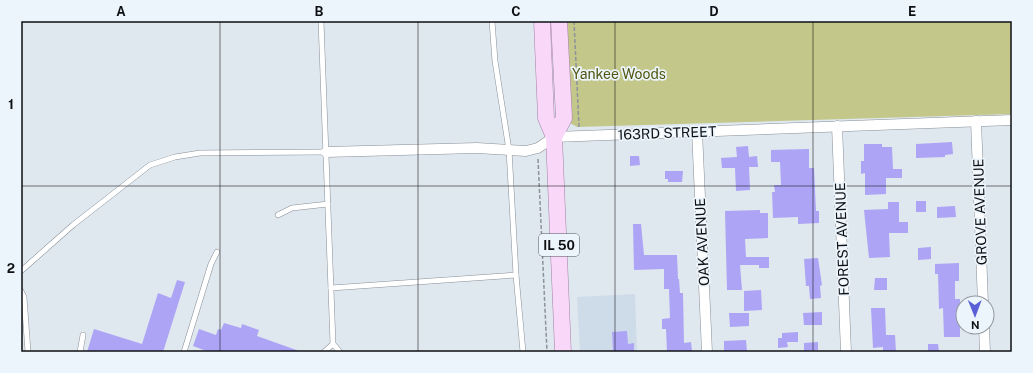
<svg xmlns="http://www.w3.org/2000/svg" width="1033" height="373" font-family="'Public Sans',sans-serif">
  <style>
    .built { fill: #cedce9 }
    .green { fill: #c3c78a }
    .building { fill: #ada4f5 }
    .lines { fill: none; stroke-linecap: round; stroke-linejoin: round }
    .service-casing { stroke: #888f97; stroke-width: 6 }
    .minor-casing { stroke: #888f97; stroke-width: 11 }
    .primary-casing { stroke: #a381a6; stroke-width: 17 }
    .path { stroke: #8d9399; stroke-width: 1.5; stroke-dasharray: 4 2; stroke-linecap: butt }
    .service { stroke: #fff; stroke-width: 5 }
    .minor { stroke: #fff; stroke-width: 10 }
    .primary { stroke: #f8d7f9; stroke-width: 16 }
    .grid { fill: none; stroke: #0e1114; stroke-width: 1; stroke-opacity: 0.55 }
    .labels { text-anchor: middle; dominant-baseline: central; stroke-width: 3.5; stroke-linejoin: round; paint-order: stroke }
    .shield { fill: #ecf4fc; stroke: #51555a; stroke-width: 1 }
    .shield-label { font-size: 13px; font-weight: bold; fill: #0e1114 }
    .park-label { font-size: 14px; fill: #52550f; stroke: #ecf4fc }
    .street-label { font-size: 14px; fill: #0e1114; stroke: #ecf4fc }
    .neatline { fill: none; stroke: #0e1114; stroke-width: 1.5 }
    .grid-label { font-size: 13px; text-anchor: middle; font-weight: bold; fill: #0e1114 }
  </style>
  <rect width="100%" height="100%" fill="#dfe7ef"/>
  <!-- built -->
  <polygon class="built" points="635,294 637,352 580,352 577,297"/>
  <!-- green -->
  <polygon class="green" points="564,21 1012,21 1012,114 577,127 570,123"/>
  <!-- building -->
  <g class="building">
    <polygon points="952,142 953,154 945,155 945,157 916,158 916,144"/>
    <polygon points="864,144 882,144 882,147 892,147 893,169 902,169 902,178 886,178 886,194 865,195 865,173 861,174 861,161 864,161"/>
    <polygon points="748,146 749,157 757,156 758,167 749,167 750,190 736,191 735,168 722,168 721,158 737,157 736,147"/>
    <polygon points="809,149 809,168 814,168 816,211 819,211 819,223 798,224 798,217 773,218 772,192 775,192 774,185 781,185 780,162 771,162 771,150"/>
    <polygon points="630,156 639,156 640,165 630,166"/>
    <polygon points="665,171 683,171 682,182 668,182 668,179 665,179"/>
    <rect x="916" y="201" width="10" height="11"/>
    <polygon points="888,202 899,202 899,222 908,222 908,233 889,233 890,257 869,258 864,210 888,209"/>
    <polygon points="955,206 956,217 937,218 937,207"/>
    <polygon points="760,210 760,213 768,213 768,238 745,239 746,257 769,257 769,268 759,268 759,265 740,265 742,290 727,290 725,211"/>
    <polygon points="633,224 641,224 644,255 677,255 678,279 679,279 680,293 683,293 684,343 691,342 692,351 667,352 666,329 662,329 662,319 670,318 669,289 664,289 664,269 634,270"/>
    <polygon points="931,247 931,259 918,260 918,248"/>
    <polygon points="818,258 822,285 820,286 821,298 810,299 809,286 806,286 804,259"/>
    <polygon points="959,263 959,281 955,281 955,299 960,299 960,337 944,337 943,308 939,309 938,274 935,274 935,264"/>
    <polygon points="875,278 887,278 887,290 874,290"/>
    <polygon points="177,280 185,282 163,352 87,352 94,329 142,344 158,293 171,298"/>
    <polygon points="761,290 762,310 744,311 744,291"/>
    <polygon points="871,308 885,308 886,335 895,335 896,352 883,352 883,347 873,348"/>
    <polygon points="822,312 822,325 804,325 803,313"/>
    <polygon points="729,313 749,313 749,326 730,327"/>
    <polygon points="224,323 241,328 242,324 259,330 257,336 302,352 209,352 193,346 199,329 216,335 218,329 221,330"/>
    <polygon points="627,331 628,344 634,343 634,352 613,352 612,332"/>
    <polygon points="798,332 798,342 787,342 788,347 778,348 778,338 782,338 782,333"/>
    <polygon points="746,340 747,352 724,352 724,341"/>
    <polygon points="818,342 818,350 804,351 804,343"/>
    <polygon points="928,344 938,344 939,352 928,352"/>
  </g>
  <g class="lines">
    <!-- service casing -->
    <g class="service-casing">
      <g id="service">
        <polyline points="321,21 333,344 340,352"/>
        <polyline points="492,21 495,61 509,150 516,275 523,352"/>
        <polyline points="278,215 292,208 328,204"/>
        <polyline points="21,271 73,225 150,165 175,157 200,153 326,152"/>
        <polyline points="331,288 516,275"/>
        <polyline points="21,291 24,297 28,352"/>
        <polyline points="80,352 83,335"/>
        <polyline points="184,352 211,264 217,252"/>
        <polyline points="324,352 333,344"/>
      </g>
    </g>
    <!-- minor casing -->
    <g class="minor-casing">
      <g id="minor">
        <polyline points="976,121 983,303"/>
        <polyline points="837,126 846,352"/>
        <polyline points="697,131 707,352"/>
        <polyline points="326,152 477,148 526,151 538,148 554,137 1012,120"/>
        <polyline points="984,327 985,352"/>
      </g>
    </g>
    <!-- primary casing -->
    <g class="primary-casing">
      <g id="primary">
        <polyline points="542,21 546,118 554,137 563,352"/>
        <polyline points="554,137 564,118 559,21"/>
      </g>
    </g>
    <!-- path -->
    <g class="path">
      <polyline points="574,21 579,127"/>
      <polyline points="538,159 547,352"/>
    </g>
    <!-- service -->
    <use href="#service" class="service"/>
    <!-- minor -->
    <use href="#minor" class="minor"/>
    <!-- primary -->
    <use href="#primary" class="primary"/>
  </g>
  <!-- grid -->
  <path class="grid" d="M220,21V352M418,21V352M615,21V352M813,21V352M21,186H1012"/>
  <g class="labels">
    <!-- shield labels -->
    <rect class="shield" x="539" y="234" width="40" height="22" rx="3"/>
    <g class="shield-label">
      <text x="559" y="245">IL 50</text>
    </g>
    <!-- park labels -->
    <g class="park-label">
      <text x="619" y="74">Yankee Woods</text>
    </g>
    <!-- street labels -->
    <g class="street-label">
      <text transform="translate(667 133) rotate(-2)">163RD STREET</text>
      <text transform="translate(980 212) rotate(-92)">GROVE AVENUE</text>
      <text transform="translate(842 239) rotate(-92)">FOREST AVENUE</text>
      <text transform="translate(702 242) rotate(-93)">OAK AVENUE</text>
    </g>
  </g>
  <!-- border -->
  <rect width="1033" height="373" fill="none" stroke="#ecf4fc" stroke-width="44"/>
  <!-- north arrow -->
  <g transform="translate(975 315) rotate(179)"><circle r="19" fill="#ecf4fc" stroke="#93999f"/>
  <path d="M0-3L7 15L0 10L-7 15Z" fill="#5a61d8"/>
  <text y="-6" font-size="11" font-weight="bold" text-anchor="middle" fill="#0e1114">N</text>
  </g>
  <rect x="22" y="22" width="989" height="329" class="neatline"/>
  <g class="grid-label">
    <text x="121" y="16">A</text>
    <text x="319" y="16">B</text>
    <text x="516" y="16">C</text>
    <text x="714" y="16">D</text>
    <text x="912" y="16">E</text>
    <text x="11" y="109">1</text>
    <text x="11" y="273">2</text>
  </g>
</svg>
